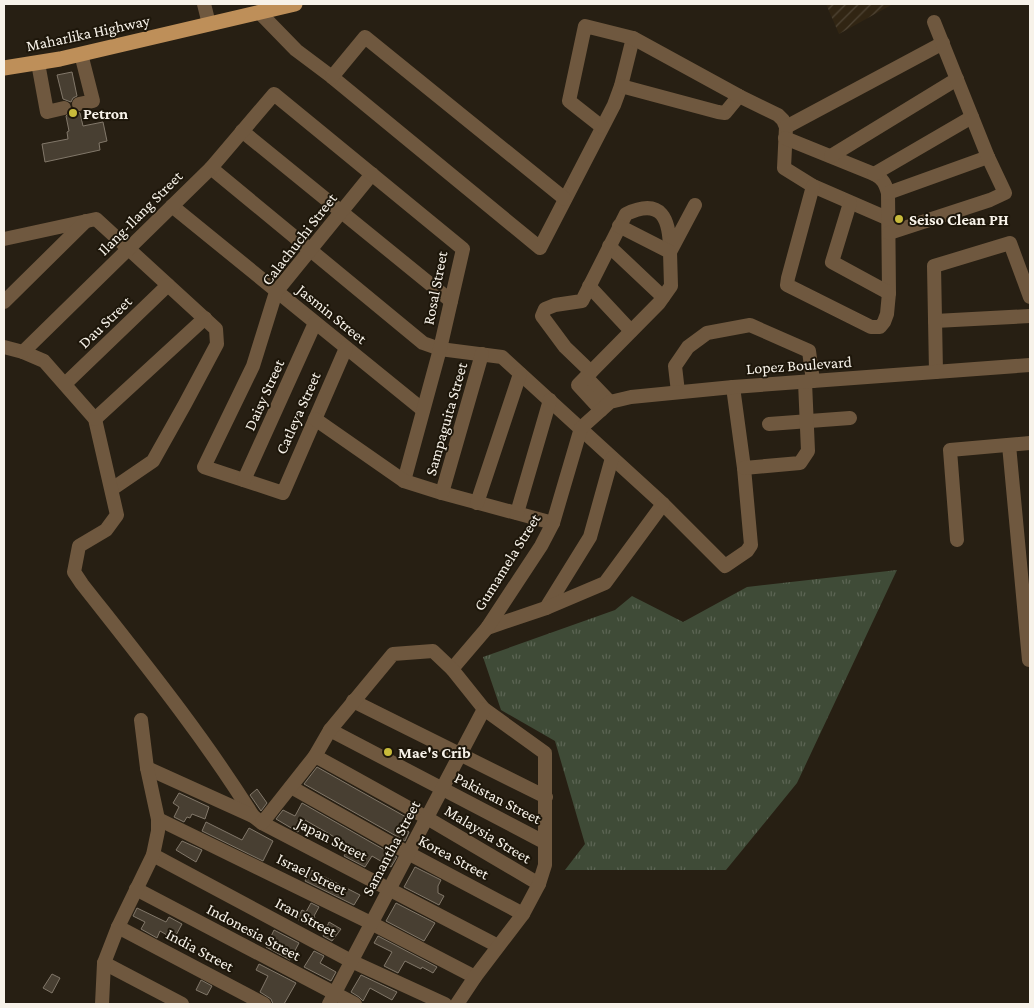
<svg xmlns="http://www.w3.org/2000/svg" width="1034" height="1008" font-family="'Crimson Pro',serif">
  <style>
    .industrial { fill: url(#industrial-furrows) }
    .grass { fill: url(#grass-tufts) }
    .building { fill: #483f32; stroke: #82786a }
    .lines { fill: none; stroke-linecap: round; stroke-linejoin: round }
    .minor { stroke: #6f583f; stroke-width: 14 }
    .major { stroke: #be8f59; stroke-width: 15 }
    .poi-dot { fill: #c8bb3b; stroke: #1d160a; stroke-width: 2 }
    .labels { text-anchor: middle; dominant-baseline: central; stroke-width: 4; stroke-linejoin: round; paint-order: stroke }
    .street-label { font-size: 16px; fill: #f7f2e9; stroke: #1d160a }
    .poi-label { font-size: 16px; font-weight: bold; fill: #f7f2e9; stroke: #1d160a; text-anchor: start }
  </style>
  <defs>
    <pattern id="industrial-furrows" width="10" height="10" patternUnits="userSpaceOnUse" patternTransform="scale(1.25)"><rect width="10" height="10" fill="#312513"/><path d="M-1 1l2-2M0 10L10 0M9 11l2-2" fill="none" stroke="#504535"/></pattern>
    <pattern id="grass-tufts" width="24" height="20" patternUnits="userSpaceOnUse" patternTransform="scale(1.25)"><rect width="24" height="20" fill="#3f4b37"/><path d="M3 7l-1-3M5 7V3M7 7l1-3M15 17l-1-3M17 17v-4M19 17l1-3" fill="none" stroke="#5c6554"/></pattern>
  </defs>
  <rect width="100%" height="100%" fill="#271f13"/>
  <!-- industrial -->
  <polygon class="industrial" points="826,4 893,4 839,34"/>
  <!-- grass -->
  <polygon class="grass" points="897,570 797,783 726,870 565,870 585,844 555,741 501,710 483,657 615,610 632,596 683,622 747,587"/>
  <!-- building -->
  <g class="building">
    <polygon points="72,72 77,96 73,98 71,102 63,99 57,75"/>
    <polygon points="72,110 80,113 83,126 103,122 107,141 99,143 100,150 45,162 42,144 68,139 67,132 69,131 66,116"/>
    <polygon points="317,767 406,817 400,827 409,832 405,841 304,784"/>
    <polygon points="257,789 267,803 261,811 250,795"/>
    <polygon points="179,793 209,807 205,819 192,814 190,818 187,817 184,822 174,817 179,807 173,803"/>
    <polygon points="302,803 397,857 391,867 372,856 365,867 344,856 350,846 305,820 298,832 276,819 283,810 295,816"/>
    <polygon points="206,822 242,840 249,828 273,841 263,861 202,831"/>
    <polygon points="182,841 202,850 196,862 176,850"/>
    <polygon points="415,867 441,880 438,886 438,893 444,896 439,905 404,887"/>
    <polygon points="311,870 360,895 354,905 305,881"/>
    <polygon points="311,903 319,907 314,916 315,917 310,926 297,919 302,910 306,912"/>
    <polygon points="396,903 435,923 424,941 386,921"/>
    <polygon points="137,908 166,922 169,917 182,924 174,939 160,931 157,938 141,929 145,922 133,916"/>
    <polygon points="329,922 341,929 332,941 323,936"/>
    <polygon points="274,930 299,943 290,960 266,947"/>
    <polygon points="378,936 437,967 433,973 422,967 421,969 405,961 398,973 384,966 392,952 374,943"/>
    <polygon points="314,951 324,956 320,963 336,972 331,981 304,967"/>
    <polygon points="259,964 296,983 284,1004 273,1004 271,999 260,992 268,976 256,970"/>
    <polygon points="52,974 60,978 52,993 43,988"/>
    <polygon points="361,975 397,992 392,1000 370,988 363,1001 359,997 351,992"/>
    <polygon points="201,980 212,986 207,995 196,990"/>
  </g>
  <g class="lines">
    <!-- minor -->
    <g class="minor">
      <polyline points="204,4 209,24"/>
      <polyline points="259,12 296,50 332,77 540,248 614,105 621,86 633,38"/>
      <polyline points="38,63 47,112 64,108"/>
      <polyline points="332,77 365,37 565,199"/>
      <polyline points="621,86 718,112 725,113 739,96"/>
      <polyline points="79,104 93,101 81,54"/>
      <polyline points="602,127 569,101 585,26 633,38 739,96 778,115 783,120 786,127 784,168 813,186 889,219"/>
      <polyline points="786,127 943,43"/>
      <polyline points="242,131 451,301"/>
      <path d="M785,138L874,174C883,179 885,183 888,193L889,293L887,314L884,322L880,327H871L787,285L788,278L813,186"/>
      <polyline points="831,156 957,79"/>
      <polyline points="211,168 423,343 440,349 502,357 663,504 725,566 747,551 751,545 744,468 733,387"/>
      <polyline points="874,174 972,117"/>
      <polyline points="888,193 988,157"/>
      <polyline points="850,203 832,262 889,293"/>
      <polyline points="172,206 423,410"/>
      <polyline points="889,233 990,200 1005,193 988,157 934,22"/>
      <polyline points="4,239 96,219 216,329 217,344 185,404 153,461 112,489"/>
      <polyline points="609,246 663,297"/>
      <polyline points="589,286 631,331"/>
      <polyline points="4,302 86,221"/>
      <polyline points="935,321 1030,316"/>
      <path d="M4,347L23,352L44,361L95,419L117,515L106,530L79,546L74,572L82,584C141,659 202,734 253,816"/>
      <polyline points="346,348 283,493 204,467 253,366 276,292 372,174"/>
      <polyline points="23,352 211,168 274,94 463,249 440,349 404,481"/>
      <path d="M591,372L565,347L542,316L545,309L555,305L582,301L626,214C662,197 670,219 670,252L695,205"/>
      <polyline points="936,372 934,266 1010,243 1030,297"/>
      <polyline points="586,377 610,402"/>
      <polyline points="65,384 168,285"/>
      <polyline points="678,392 675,366 688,347 707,333 750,325 809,351 813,381"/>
      <polyline points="601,410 578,385 659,303 671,286 670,252 619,226"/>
      <polyline points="95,419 205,318"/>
      <polyline points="315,419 404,481 442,493 553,523"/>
      <polyline points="769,424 850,418"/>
      <polyline points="1009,445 1029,660 1030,660"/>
      <polyline points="744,468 800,463 808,451 805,382"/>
      <polyline points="244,480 315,323"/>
      <polyline points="442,493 482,354"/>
      <polyline points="477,503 520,374"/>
      <polyline points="517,513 550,400"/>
      <polyline points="957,540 950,450 1030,443"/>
      <polyline points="546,608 590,537 612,458"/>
      <polyline points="487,628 546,608 605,583 663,504"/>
      <polyline points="452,669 487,628 541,546 553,523 581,428 610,402 631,397 733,387 1030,365"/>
      <polyline points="353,701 546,797"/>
      <polyline points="330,730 544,842"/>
      <polyline points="315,756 427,818 539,884"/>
      <polyline points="147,768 253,816 262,823 498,946"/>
      <polyline points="291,787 408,853 523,914"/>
      <polyline points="158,819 371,923 475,977"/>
      <polyline points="262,823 315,756 330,730 393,654 433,651 452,669 484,709 545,753 545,865 539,884 523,914 475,977 457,1004"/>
      <polyline points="153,855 351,961 445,1004"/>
      <polyline points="136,889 355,1004"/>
      <polyline points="118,927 264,1004"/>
      <polyline points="104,963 182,1004"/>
      <polyline points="102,1004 104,963 118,927 153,855 158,831 158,819 147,768 141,720"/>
      <polyline points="329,1004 484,709"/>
    </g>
    <!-- major -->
    <polyline class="major" points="4,68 60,59 295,4"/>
  </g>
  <!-- markers -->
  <g class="poi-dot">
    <circle cx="73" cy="113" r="5"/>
    <circle cx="899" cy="219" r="5"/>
    <circle cx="388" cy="752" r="5"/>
  </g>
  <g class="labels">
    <!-- street labels -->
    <g class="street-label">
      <text transform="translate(88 33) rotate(-12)">Maharlika Highway</text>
      <text transform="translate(140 213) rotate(-45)">Ilang-Ilang Street</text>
      <text transform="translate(299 239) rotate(-52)">Calachuchi Street</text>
      <text transform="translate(435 288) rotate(-79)">Rosal Street</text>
      <text transform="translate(332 314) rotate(39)">Jasmin Street</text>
      <text transform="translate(105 322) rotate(-44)">Dau Street</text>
      <text transform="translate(799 365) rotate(-4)">Lopez Boulevard</text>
      <text transform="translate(264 395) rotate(-66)">Daisy Street</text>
      <text transform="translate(298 413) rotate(-66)">Catleya Street</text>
      <text transform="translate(446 419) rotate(-74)">Sampaguita Street</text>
      <text transform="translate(507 562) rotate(-58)">Gumamela Street</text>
      <text transform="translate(498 798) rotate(27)">Pakistan Street</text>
      <text transform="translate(488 834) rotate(31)">Malaysia Street</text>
      <text transform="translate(332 839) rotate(27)">Japan Street</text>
      <text transform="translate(391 848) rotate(-62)">Samantha Street</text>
      <text transform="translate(454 857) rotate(28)">Korea Street</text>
      <text transform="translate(312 874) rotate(26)">Israel Street</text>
      <text transform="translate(306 917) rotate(28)">Iran Street</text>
      <text transform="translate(254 932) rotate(28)">Indonesia Street</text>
      <text transform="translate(200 950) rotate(28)">India Street</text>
    </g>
    <!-- poi labels -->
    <g class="poi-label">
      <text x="83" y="113">Petron</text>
      <text x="909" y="219">Seiso Clean PH</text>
      <text x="398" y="752">Mae's Crib</text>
    </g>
  </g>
  <!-- border -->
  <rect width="1034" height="1008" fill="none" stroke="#f7f2e9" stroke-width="10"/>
</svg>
